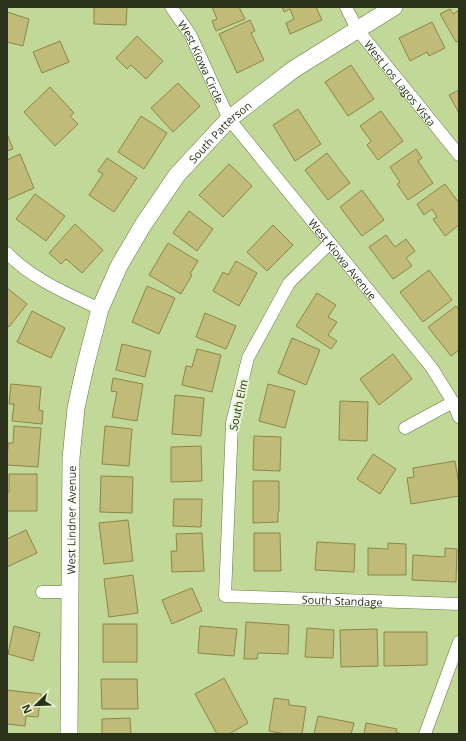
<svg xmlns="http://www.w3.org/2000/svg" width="466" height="741" font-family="'Open Sans',sans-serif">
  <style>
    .building { fill: #c0bb78; stroke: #8b8644 }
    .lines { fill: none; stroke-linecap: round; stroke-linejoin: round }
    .street-casing { stroke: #62773b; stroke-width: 13 }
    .secondary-casing { stroke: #62773b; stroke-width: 18 }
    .street { stroke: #fff; stroke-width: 12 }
    .secondary { stroke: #fff; stroke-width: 17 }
    .labels { text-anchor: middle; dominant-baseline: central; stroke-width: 4; stroke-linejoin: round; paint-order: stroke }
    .street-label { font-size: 11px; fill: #2a331a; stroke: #e8f4d4 }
  </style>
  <rect width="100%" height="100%" fill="#c1d899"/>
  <!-- building -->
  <g class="building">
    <polygon points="94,7 127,7 126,25 94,24"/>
    <polygon points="212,7 239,7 245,19 216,31 212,21 217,19"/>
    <polygon points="282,7 316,7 322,20 290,34 286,23 294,19 290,9 284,12"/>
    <polygon points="450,9 453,14 459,10 459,41 456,42 440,14"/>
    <polygon points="7,12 29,19 23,46 7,42"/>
    <polygon points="250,20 255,31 251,33 264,60 237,73 219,34"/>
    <polygon points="432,22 445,48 429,56 427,52 410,61 399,38"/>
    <polygon points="137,36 163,61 146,79 131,65 127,69 116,58"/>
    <polygon points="60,41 69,62 42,73 33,52"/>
    <polygon points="351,65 374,99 348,116 325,82"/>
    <polygon points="178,83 200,106 173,132 151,108"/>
    <polygon points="50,87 74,113 70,116 78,124 55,146 24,112"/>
    <polygon points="459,90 459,113 449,95"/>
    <polygon points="298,109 321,144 295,161 273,125"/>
    <polygon points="381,111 403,141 378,160 367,145 371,141 360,126"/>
    <polygon points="141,116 167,133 144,169 118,152"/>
    <polygon points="7,134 13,149 7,151"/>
    <polygon points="416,149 422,158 418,161 433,183 408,200 397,184 400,182 390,167"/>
    <polygon points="327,153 350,183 328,200 305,170"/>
    <polygon points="20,154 34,188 7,200 7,160"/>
    <polygon points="107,158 137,178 114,212 89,195 103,174 98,171"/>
    <polygon points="229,164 252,186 223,217 199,195"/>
    <polygon points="445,184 459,203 459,225 445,236 433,219 437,217 432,209 424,215 417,204"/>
    <polygon points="362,190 384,220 362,236 340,207"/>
    <polygon points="35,194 65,216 46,241 16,219"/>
    <polygon points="189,211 213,229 197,251 173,233"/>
    <polygon points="75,224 103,250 82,273 66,259 61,264 49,253"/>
    <polygon points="273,225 293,245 267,271 247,252"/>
    <polygon points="386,235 395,247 406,239 415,251 406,258 412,266 393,279 369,247"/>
    <polygon points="168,243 198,261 190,274 192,275 181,294 149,275"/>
    <polygon points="236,261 257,273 239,306 213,291 223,272 228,275"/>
    <polygon points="429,270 452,300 423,322 400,292"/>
    <polygon points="147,286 175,298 159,334 132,322"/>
    <polygon points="7,288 27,304 9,327 7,325"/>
    <polygon points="317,293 336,305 328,317 337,322 328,335 337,341 331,349 296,326"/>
    <polygon points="456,306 459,310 459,350 451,356 428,327"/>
    <polygon points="32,311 65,328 51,358 17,342"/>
    <polygon points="205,313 236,326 226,349 196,337"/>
    <polygon points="292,338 320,350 306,385 278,373"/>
    <polygon points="122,344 151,351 145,377 116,370"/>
    <polygon points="197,349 221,355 212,392 182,385 186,366 192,367"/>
    <polygon points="393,354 412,379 379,405 360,379"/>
    <polygon points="113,378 143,384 137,421 112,417 117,392 111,391"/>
    <polygon points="11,384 41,387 39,410 43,411 42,424 12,421 14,404 9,404"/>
    <polygon points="268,384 295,391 285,428 259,421"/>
    <polygon points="175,395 204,398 201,436 172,434"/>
    <polygon points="340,401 368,402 367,441 339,440"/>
    <polygon points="14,426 41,428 38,467 7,465 8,443 13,443"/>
    <polygon points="105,426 132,429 129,466 102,464"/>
    <polygon points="254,436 281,437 280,471 253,470"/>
    <polygon points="201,446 202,481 171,482 171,447"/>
    <polygon points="373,454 396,469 380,494 357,479"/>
    <polygon points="455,461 459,485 459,496 411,504 407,478 414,477 413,468"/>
    <polygon points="9,474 37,474 37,511 7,511 7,491 9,492"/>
    <polygon points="101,476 133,477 132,513 100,512"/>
    <polygon points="253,481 279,481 279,512 278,512 278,522 253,523"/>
    <polygon points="174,499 202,499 201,527 173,526"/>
    <polygon points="128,520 133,561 104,564 99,523"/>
    <polygon points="26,530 37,553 7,567 7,539"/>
    <polygon points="202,533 204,571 172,572 171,551 177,551 176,534"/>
    <polygon points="254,533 280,533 281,571 254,571"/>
    <polygon points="317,542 355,544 354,572 315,570"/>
    <polygon points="388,543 406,544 406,575 368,575 368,548 388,549"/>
    <polygon points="445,548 457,549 456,582 412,580 413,555 445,557"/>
    <polygon points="133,575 138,613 109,617 104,579"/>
    <polygon points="192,588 202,611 172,624 162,600"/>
    <polygon points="246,622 289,625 288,654 258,653 257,659 244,659"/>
    <rect x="103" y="624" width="34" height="38"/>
    <polygon points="14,626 40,633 33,661 8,654"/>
    <polygon points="200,626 237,629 234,656 198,653"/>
    <polygon points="307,628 334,630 333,658 305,657"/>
    <polygon points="377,629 378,666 341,667 340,630"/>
    <polygon points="384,632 427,632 427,665 384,666"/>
    <polygon points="224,678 248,723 229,734 217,734 195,694"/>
    <polygon points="101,679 137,679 138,709 102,709"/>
    <polygon points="7,690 41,694 38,717 26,716 25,726 7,724"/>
    <polygon points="274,698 289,700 289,705 306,707 302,734 286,734 269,731"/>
    <polygon points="318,716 354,723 351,734 314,734"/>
    <polygon points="130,718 131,734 102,734 102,719"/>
    <polygon points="366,723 397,729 396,732 402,734 364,734"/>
  </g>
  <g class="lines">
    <!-- street casing -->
    <g class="street-casing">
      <g id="street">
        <path id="s1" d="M171,7L190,34L229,119L432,368L453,402L459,417"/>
        <path id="s2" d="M346,7L357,29L459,155"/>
        <path id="s3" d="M330,243L289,283L248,358L232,423L225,596L459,604"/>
        <path d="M7,253C32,279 68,294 100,309"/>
        <polyline points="405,428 453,402"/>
        <polyline points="42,592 69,592"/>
        <polyline points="425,734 459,642"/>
      </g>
    </g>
    <!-- secondary casing -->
    <g class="secondary-casing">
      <g id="secondary">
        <path id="s4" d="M69,734L71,458L76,408L85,367L100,309L119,266L143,225L177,175L229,119L294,69L394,7"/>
      </g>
    </g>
    <!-- street -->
    <use href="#street" class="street"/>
    <!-- secondary -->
    <use href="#secondary" class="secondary"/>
  </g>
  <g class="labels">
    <!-- street labels -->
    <g class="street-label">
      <text stroke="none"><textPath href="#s1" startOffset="63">West Kiowa Circle</textPath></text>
      <text stroke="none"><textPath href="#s2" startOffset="94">West Los Lagos Vista</textPath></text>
      <text stroke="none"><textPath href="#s4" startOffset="644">South Patterson</textPath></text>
      <text stroke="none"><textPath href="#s1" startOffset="307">West Kiowa Avenue</textPath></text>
      <text transform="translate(238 405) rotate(-78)">South Elm</text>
      <text stroke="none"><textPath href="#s4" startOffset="214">West Lindner Avenue</textPath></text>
      <text stroke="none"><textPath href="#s3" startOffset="500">South Standage</textPath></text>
    </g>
  </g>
  <!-- border -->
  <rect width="466" height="741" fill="none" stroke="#2a331a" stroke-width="16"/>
  <!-- north arrow -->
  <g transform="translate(36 705) rotate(247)" stroke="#e8f4d4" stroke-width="3" paint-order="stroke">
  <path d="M0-3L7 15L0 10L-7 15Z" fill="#2a331a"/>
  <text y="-6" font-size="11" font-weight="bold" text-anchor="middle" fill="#2a331a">N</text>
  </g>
</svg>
